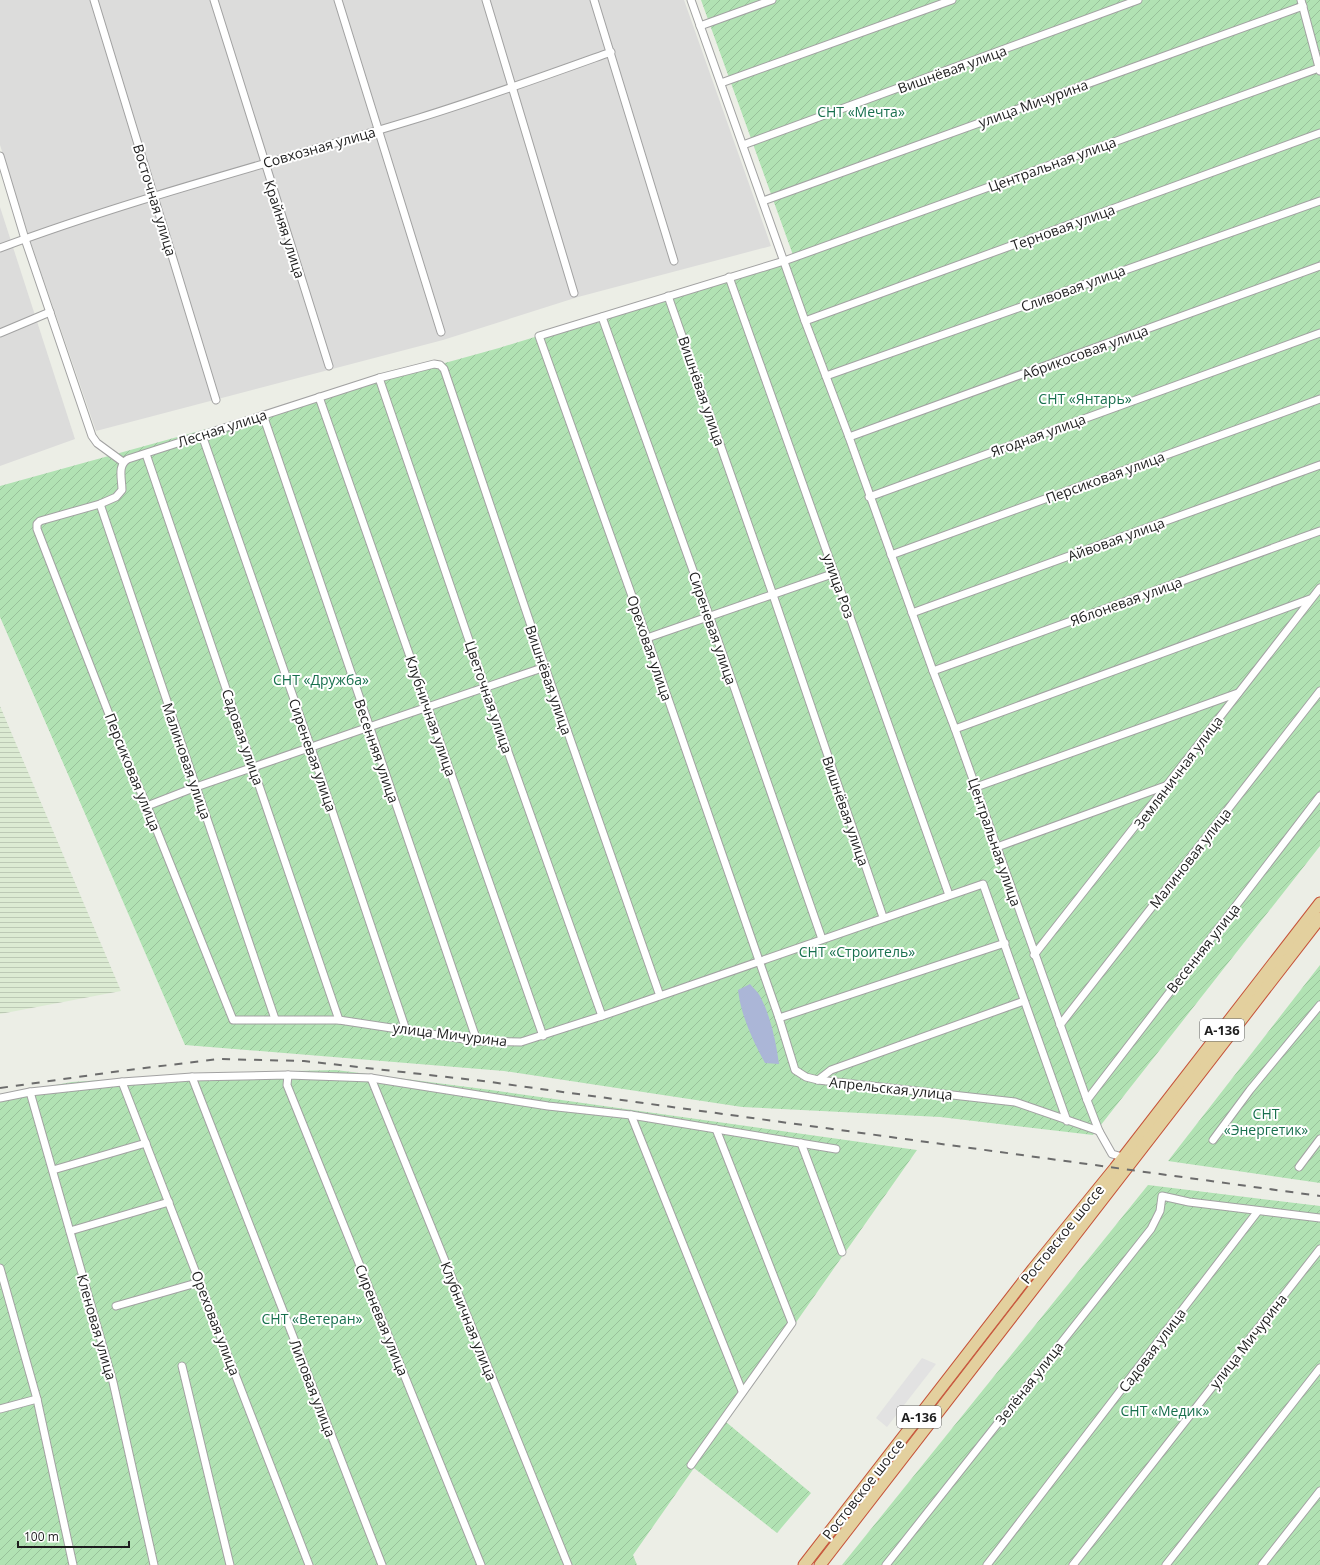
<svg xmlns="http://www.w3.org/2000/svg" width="1320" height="1565" font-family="'Open Sans',sans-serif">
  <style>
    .residential { fill: #dcdcdb }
    .farmland { fill: url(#farmland-rules) }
    .garden { fill: url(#garden-furrows) }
    .parking { fill: #e2e2e2 }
    .water { fill: #abb6d7 }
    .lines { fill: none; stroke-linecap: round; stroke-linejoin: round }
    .minor-casing { stroke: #a2a2a2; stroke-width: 9 }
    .trunk-casing { stroke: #c65238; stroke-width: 13 }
    .minor { stroke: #fff; stroke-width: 7 }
    .trunk { stroke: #e3d09e; stroke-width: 11 }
    .rail { stroke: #6c6c6c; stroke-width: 2; stroke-dasharray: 8 8; stroke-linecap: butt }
    .labels { text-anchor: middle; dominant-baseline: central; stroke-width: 4; stroke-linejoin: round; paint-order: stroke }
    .shield { fill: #fff; stroke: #626262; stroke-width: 1 }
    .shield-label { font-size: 13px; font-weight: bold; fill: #1e1e1e }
    .street-label { font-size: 14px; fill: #1e1e1e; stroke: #fff }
    .park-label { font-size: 14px; fill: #18704e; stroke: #fff }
  </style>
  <defs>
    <pattern id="farmland-rules" width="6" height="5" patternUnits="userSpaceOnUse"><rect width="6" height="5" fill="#dcebd3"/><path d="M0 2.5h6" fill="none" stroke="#bcc9b5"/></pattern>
    <pattern id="garden-furrows" width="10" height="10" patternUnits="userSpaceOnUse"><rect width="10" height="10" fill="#b1e2b3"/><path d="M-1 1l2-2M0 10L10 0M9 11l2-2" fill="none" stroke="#98c19a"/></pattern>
  </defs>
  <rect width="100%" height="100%" fill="#eceee6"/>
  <!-- residential -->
  <g class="residential">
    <polygon points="0,0 684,0 771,246 578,297 443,340 96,431 32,246 0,145"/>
    <polygon points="0,207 75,439 0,466"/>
  </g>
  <!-- farmland -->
  <polygon class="farmland" points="0,706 121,991 0,1014"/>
  <!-- garden -->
  <g class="garden">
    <polygon points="701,0 1320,0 1320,846 1093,1135 940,1117 742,1107 504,1071 185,1045 0,617 0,486 499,348 668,296 793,255"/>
    <polygon points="1320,965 1320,1183 1168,1161"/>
    <polygon points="336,1070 491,1090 917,1150 726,1422 811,1493 777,1533 694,1468 633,1555 637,1565 0,1565 0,1095 72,1082 213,1073"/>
    <polygon points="1148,1185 1320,1206 1320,1565 842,1565"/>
  </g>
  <!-- parking -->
  <polygon class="parking" points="922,1358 936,1364 887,1427 876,1418"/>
  <!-- water -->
  <path class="water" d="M750,984C753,988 758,992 760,996C771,1017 776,1042 779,1064L765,1063C753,1041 741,1016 738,990Z"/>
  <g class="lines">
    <!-- minor casing -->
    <g class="minor-casing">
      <g id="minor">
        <polyline points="94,0 216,400"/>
        <polyline points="214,0 329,366"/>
        <polyline points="338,0 441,332"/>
        <polyline points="486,0 574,293"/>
        <polyline points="594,0 674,261"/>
        <polyline points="691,0 805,321 849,437 933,671 955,729 1087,1100 1099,1131 1112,1154 1126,1158"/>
        <polyline points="1301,0 1320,71"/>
        <polyline points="700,26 772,0"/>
        <polyline points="721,83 952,0"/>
        <polyline points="743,145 1138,0"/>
        <polyline points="0,156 25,239 92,436 97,443 123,462"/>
        <polyline points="763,201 1303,6"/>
        <path d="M0,248C137,197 279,161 419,118C484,98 547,75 611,52"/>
        <polyline points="729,277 949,895"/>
        <polyline points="668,296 773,595 883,917"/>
        <polyline points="602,317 709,615 822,939"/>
        <polyline points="805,321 1320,133"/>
        <polyline points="0,333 50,312"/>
        <polyline points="826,376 1320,201"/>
        <polyline points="379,378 485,687 602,1016"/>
        <polyline points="319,397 543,1036"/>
        <polyline points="263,415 477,1041"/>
        <polyline points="202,435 311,748 406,1030"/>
        <polyline points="849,437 1320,266"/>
        <polyline points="146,454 339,1020"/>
        <polyline points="869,497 1320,333"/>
        <polyline points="100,504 275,1019"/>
        <polyline points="891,555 1320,399"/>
        <polyline points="912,613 1320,465"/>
        <polyline points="647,638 835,573"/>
        <polyline points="933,671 1320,531"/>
        <polyline points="955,729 1310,599"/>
        <polyline points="976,787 1238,693"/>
        <polyline points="147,806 196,787 369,727 545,667"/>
        <polyline points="997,847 1168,785"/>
        <path d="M1034,955C1130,833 1225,711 1320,588"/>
        <path d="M660,996L545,667L444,369L440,365L434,364L379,378L128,459C117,465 122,479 122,490L116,497L100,504L40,521L37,524V529L126,758L147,806L233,1020H339L477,1041L521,1042L602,1016L983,884L1067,1121"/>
        <polyline points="779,1018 1005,943"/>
        <polyline points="1060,1025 1320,691"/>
        <polyline points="288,1075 287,1085 481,1565"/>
        <polyline points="192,1077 382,1565"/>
        <polyline points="371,1078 568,1565"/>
        <polyline points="818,1080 831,1070 1024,1001"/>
        <polyline points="122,1082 309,1565"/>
        <polyline points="30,1092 113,1382 154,1565"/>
        <polyline points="0,1098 30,1092 122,1082 192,1077 288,1075 371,1078 548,1106 631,1115 836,1149"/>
        <polyline points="1087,1100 1320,796"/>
        <polyline points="631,1115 742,1391"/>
        <polyline points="1099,1131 1015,1102 818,1080 806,1077 795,1070 779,1018 647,638 539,336 784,261 1319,68"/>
        <polyline points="1213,1140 1250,1090 1320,1005"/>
        <polyline points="801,1143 842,1252"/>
        <polyline points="1299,1167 1320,1139"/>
        <polyline points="53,1170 146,1143"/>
        <polyline points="70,1231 169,1202"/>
        <polyline points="0,1268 37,1399 73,1565"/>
        <polyline points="116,1306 200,1282"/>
        <polyline points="182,1366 230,1565"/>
        <polyline points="0,1409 37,1399"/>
        <polyline points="691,1465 792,1323 716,1129"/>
        <polyline points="886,1565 1151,1229 1160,1211 1162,1196 1189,1202 1320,1218"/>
        <polyline points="987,1565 1258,1211"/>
        <polyline points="1073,1565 1320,1249"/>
        <polyline points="1166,1565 1320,1368"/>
        <polyline points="1262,1565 1320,1491"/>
      </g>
    </g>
    <!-- trunk casing -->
    <g class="trunk-casing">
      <g id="trunk">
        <polyline points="804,1565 1033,1269 1115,1168 1320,903"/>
        <polyline points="820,1565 1320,918"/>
      </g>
    </g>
    <!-- minor -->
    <use href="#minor" class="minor"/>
    <!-- trunk -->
    <use href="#trunk" class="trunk"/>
    <!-- rail -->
    <polyline class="rail" points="0,1088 113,1072 218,1059 304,1061 483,1081 1320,1196"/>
  </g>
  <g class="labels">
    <!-- shield labels -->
    <g class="shield">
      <rect x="1200" y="1019" width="44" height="22" rx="3"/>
      <rect x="897" y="1406" width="44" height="22" rx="3"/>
    </g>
    <g class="shield-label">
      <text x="1222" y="1030">А-136</text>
      <text x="919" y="1417">А-136</text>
    </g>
    <!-- street labels -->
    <g class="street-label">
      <text transform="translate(952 69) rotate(-20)">Вишнёвая улица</text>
      <text transform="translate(1033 103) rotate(-20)">улица Мичурина</text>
      <text transform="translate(319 147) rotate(-16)">Совхозная улица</text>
      <text transform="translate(1052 164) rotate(-20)">Центральная улица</text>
      <text transform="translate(155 200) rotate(73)">Восточная улица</text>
      <text transform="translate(1063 227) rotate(-20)">Терновая улица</text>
      <text transform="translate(285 229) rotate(72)">Крайняя улица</text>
      <text transform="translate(1073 288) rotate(-20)">Сливовая улица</text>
      <text transform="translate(1085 352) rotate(-20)">Абрикосовая улица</text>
      <text transform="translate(702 391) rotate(71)">Вишнёвая улица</text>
      <text transform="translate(222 428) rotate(-18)">Лесная улица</text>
      <text transform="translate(1038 435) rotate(-20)">Ягодная улица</text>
      <text transform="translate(1105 477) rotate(-20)">Персиковая улица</text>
      <text transform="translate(1116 539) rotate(-20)">Айвовая улица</text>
      <text transform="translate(839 586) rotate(70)">улица Роз</text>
      <text transform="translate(1126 601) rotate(-20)">Яблоневая улица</text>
      <text transform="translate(713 628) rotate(71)">Сиреневая улица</text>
      <text transform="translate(650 648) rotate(71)">Ореховая улица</text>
      <text transform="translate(549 680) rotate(71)">Вишнёвая улица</text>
      <text transform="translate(489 697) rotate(71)">Цветочная улица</text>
      <text transform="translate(431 716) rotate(71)">Клубничная улица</text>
      <text transform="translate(243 737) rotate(71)">Садовая улица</text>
      <text transform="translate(377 751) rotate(71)">Весенняя улица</text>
      <text transform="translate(313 755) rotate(71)">Сиреневая улица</text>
      <text transform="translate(187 761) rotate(71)">Малиновая улица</text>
      <text transform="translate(133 772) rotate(68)">Персиковая улица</text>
      <text transform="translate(1178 772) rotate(-53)">Земляничная улица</text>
      <text transform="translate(846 811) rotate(71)">Вишнёвая улица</text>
      <text transform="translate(995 842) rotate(71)">Центральная улица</text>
      <text transform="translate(1190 858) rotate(-52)">Малиновая улица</text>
      <text transform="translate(1203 948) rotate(-52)">Весенняя улица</text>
      <text transform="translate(450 1034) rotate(7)">улица Мичурина</text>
      <text transform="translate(891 1088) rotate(6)">Апрельская улица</text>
      <text transform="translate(1062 1234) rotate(-51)">Ростовское шоссе</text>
      <text transform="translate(382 1320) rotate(68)">Сиреневая улица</text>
      <text transform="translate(469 1321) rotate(68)">Клубничная улица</text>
      <text transform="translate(216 1323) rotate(69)">Ореховая улица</text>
      <text transform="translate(97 1327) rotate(74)">Кленовая улица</text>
      <text transform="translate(1248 1341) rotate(-52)">улица Мичурина</text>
      <text transform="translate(1152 1350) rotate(-53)">Садовая улица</text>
      <text transform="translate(1029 1383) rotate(-52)">Зелёная улица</text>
      <text transform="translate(313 1388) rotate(69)">Липовая улица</text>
      <text transform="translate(863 1489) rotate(-52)">Ростовское шоссе</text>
    </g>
    <!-- park labels -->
    <g class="park-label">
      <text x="861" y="111">СНТ «Мечта»</text>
      <text x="1085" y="398">СНТ «Янтарь»</text>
      <text x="321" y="679">СНТ «Дружба»</text>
      <text x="857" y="951">СНТ «Строитель»</text>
      <text x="1266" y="1113">СНТ<tspan x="1266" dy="16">«Энергетик»</tspan></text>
      <text x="312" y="1318">СНТ «Ветеран»</text>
      <text x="1165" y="1410">СНТ «Медик»</text>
    </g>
  </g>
  <!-- scale -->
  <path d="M18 1541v6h111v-6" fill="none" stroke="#1e1e1e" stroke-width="2"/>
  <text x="24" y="1541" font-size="12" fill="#1e1e1e" stroke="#ffffff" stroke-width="3" paint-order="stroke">100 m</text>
</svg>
